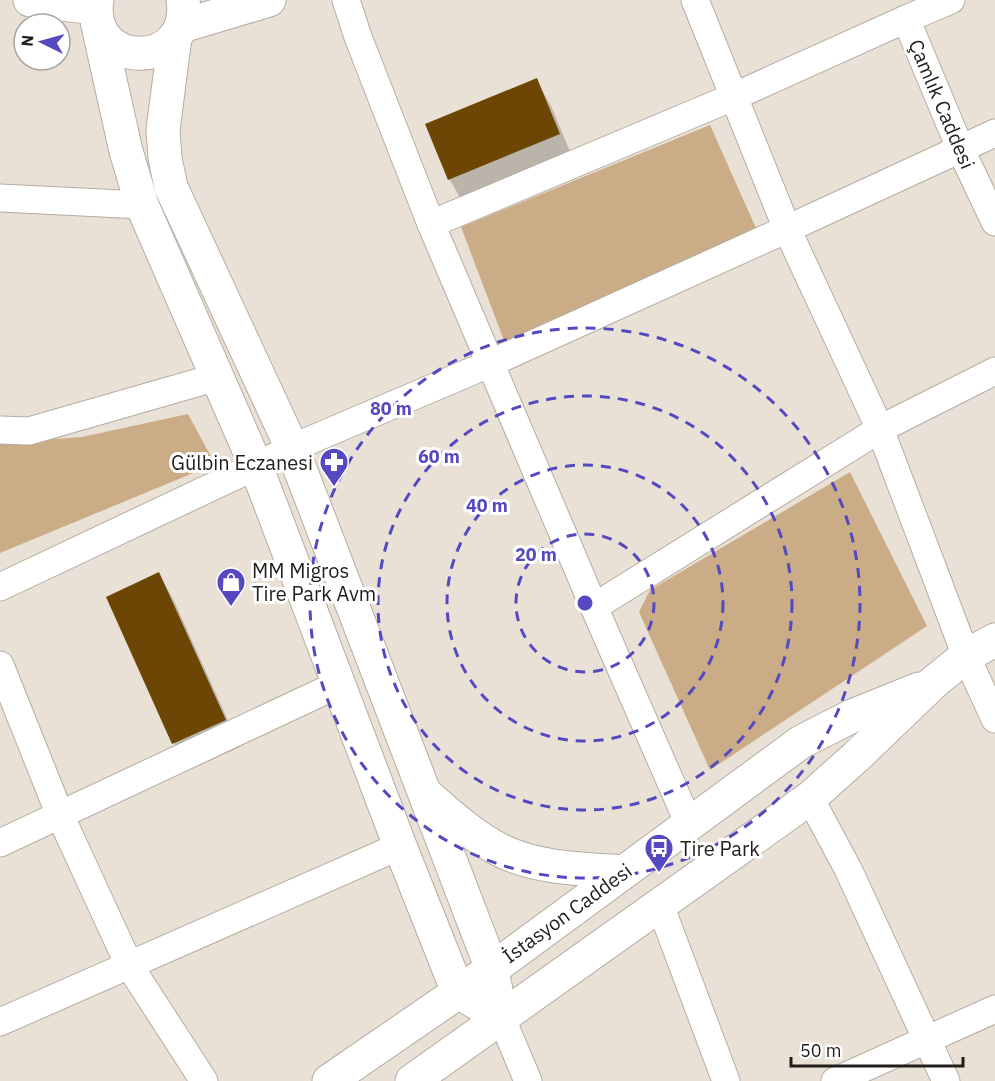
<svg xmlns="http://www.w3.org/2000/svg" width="995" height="1081" font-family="'IBM Plex Sans',sans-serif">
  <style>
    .park { fill: #caac87 }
    .shadow { fill: #0003 }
    .building { fill: #6d4605 }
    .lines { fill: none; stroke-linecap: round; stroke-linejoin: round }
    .minor-casing { stroke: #b5aca2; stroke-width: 29 }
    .tertiary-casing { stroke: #b5aca2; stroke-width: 35 }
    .minor { stroke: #fff; stroke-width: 27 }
    .tertiary { stroke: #fff; stroke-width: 33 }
    .ring { fill: none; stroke: #5449c0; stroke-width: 3; stroke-dasharray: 10 8 }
    .labels { text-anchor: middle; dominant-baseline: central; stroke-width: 6; stroke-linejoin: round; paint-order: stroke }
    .street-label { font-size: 20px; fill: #211e1a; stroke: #fff }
    .poi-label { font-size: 20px; fill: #211e1a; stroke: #fff; text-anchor: start }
    .centre { fill: #5449c0; stroke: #fff; stroke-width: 3 }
    .ring-label { font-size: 18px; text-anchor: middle; font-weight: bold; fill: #5449c0; stroke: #fff; stroke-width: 6; stroke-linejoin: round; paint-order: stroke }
  </style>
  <rect width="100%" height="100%" fill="#eae1d6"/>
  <!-- park -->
  <g class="park">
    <polygon points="710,125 756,228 505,343 461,227"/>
    <polygon points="188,414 215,464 0,553 0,443 82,437"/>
    <polygon points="850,472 927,626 710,770 639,612 650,590"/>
  </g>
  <!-- shadow -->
  <g class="shadow">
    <polygon points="536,80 551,106 574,161 465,206 450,180 427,125"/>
    <polygon points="159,574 174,601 240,747 189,770 174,743 108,598"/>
  </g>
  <!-- building -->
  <g class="building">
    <polygon points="537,78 560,134 448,180 425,124"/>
    <polygon points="159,572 226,720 172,744 106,597"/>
  </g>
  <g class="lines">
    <!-- minor casing -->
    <g class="minor-casing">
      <g id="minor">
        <polyline points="346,0 358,37 431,224 594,607 689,824"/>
        <polyline points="695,0 787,229 880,429 966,656 995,719"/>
        <polyline points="906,19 960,148 995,222"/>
        <polyline points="0,198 142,205"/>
        <polyline points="431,224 733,97 906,19 951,0"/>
        <polyline points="0,430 29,431 217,377"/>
        <polyline points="0,587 256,466 292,448 491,363 787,229 995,133"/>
        <polyline points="594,607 880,429 995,371"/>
        <polyline points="0,665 60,815 129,965 204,1081"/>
        <polyline points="810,798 848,869 946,1081"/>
        <polyline points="0,843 339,684"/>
        <polyline points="660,905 726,1081"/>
        <polyline points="501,1017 528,1081"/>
        <polyline points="0,1022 400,846"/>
        <polyline points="835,1081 995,1009"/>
      </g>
    </g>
    <!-- tertiary casing -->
    <g class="tertiary-casing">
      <g id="tertiary">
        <polyline points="30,0 95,8"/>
        <path d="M97,0C86,70 193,72 183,0"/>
        <polyline points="98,26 126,151 142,205 256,466 400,846 458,992 501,1017"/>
        <polyline points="182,26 269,0"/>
        <polyline points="175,37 163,130 165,158 171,187 292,448 492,969 501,1017"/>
        <path d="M428,796C451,816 474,837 502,851C539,869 584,869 624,872"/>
        <polyline points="329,1081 492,969 801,742 852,716 919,689"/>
        <polyline points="412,1081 810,798 857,756 934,682 966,656 995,640"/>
      </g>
    </g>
    <!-- minor -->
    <use href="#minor" class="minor"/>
    <!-- tertiary -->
    <use href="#tertiary" class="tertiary"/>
  </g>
  <!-- distance rings -->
  <g class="ring">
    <circle cx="585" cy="603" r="69"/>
    <circle cx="585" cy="603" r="138"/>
    <circle cx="585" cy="603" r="207"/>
    <circle cx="585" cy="603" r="275"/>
  </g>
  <!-- icons -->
  <defs>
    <g id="pharmacy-pin" transform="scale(1.5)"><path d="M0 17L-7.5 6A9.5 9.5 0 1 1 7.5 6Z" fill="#5449c0" stroke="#fff"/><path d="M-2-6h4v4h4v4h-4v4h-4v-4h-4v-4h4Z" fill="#fff"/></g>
    <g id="shop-pin" transform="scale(1.5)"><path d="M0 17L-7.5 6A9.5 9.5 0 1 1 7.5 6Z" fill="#5449c0" stroke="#fff"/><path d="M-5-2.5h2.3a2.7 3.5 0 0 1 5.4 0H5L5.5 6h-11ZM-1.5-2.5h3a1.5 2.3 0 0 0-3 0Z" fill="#fff"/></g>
    <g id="bus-pin" transform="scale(1.5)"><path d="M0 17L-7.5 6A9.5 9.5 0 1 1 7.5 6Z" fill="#5449c0" stroke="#fff"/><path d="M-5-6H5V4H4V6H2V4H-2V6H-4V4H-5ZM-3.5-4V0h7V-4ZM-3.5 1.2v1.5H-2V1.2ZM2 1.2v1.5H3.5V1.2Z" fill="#fff"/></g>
  </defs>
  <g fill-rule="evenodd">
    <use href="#pharmacy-pin" x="334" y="462"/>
    <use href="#shop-pin" x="231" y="582"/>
    <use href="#bus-pin" x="659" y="848"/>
  </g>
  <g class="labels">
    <!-- street labels -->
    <g class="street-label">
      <text transform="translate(942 104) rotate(67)">Çamlık Caddesi</text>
      <text transform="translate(567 913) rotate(-36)">İstasyon Caddesi</text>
    </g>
    <!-- poi labels -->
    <g class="poi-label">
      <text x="313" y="462" text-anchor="end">Gülbin Eczanesi</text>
      <text x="252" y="570">MM Migros<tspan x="252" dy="23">Tire Park Avm</tspan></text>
      <text x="680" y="848">Tire Park</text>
    </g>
  </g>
  <circle cx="585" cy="603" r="9" class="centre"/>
  <g class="ring-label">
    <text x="391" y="415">80 m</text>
    <text x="439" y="463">60 m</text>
    <text x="487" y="512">40 m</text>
    <text x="536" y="561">20 m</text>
  </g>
  <!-- north arrow -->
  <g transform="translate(42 42) rotate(275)"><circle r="28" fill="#ffffff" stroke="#a6a5a3" stroke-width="1.5"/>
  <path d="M0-4.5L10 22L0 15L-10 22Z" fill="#5449c0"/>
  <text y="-9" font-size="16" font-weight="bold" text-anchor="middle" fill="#211e1a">N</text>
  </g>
  <!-- scale -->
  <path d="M791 1057v9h172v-9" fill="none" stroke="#211e1a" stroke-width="3"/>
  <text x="800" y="1057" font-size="18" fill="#211e1a" stroke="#ffffff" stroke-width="4.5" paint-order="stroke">50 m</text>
</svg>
